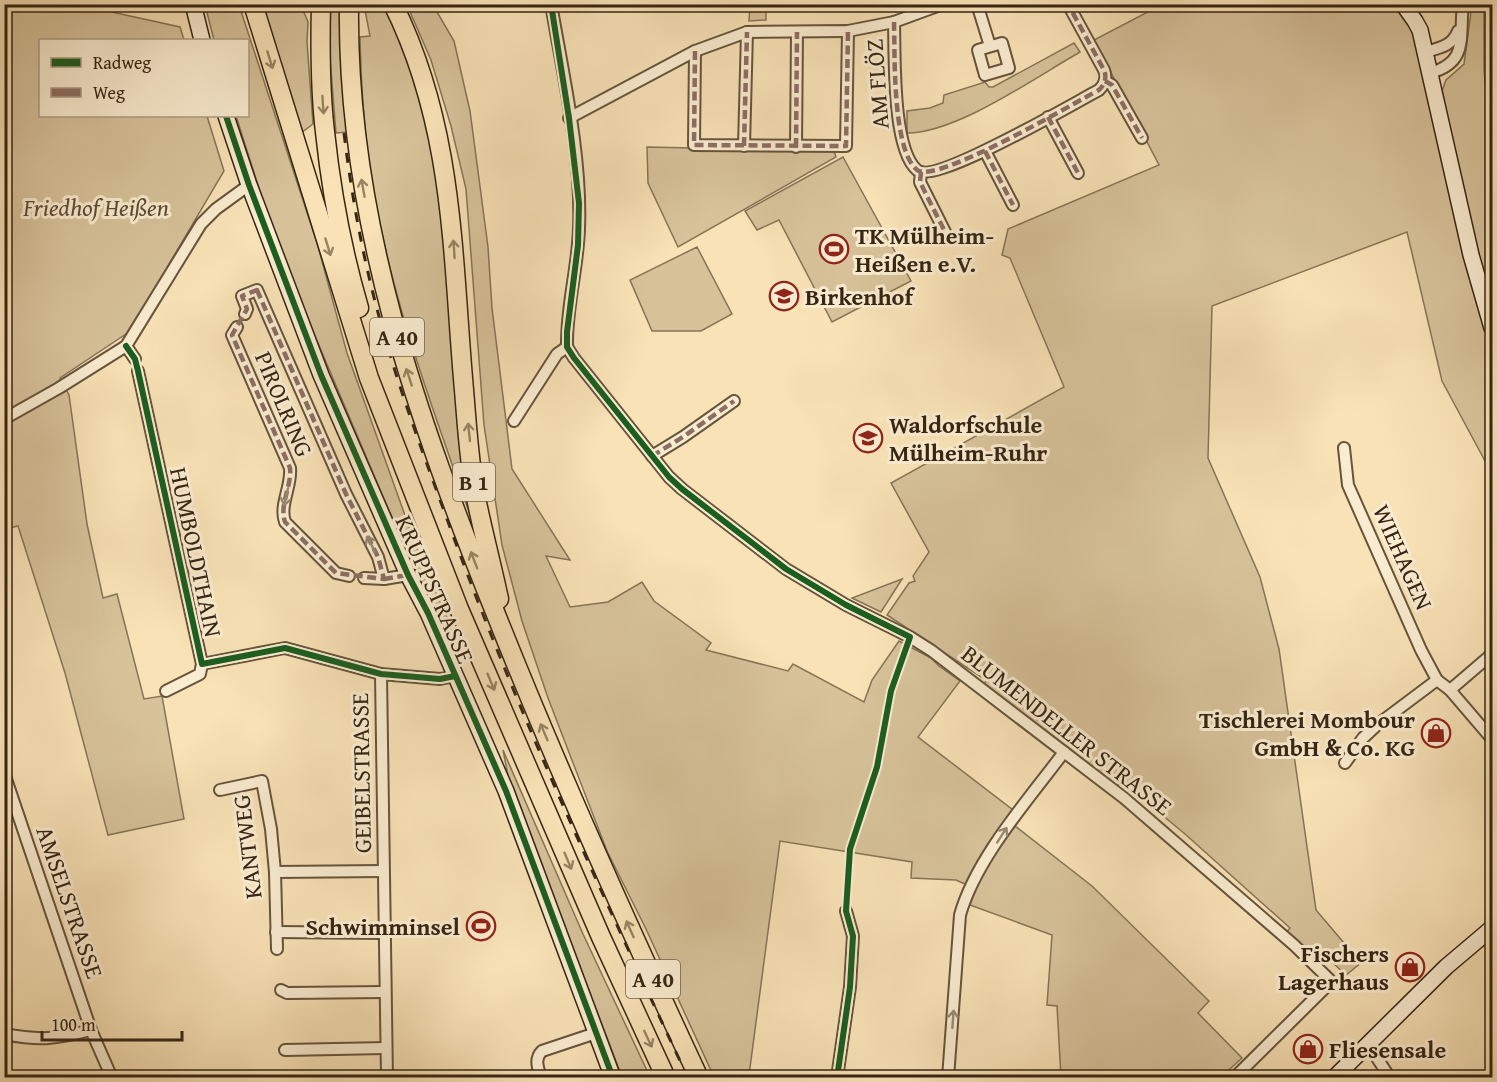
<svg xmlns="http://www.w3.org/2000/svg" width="1497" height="1082" font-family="'Gentium Book Plus',serif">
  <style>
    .green { fill: #d7c29a; stroke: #867457; stroke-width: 1.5 }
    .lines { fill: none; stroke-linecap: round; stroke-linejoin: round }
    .street-casing { stroke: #66543c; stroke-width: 14 }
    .secondary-casing { stroke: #362514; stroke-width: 18 }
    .highway-casing { stroke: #362514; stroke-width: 21 }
    .street { stroke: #faecd0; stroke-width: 10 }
    .secondary { stroke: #faecd0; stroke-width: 15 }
    .highway { stroke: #f8e2b6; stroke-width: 18 }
    .rail { stroke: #362514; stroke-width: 3; stroke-dasharray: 10 10; stroke-linecap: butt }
    .quiet { stroke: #8d6e63; stroke-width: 4.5; stroke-dasharray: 9 4.5; stroke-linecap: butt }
    .cycleway-casing { stroke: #faecd0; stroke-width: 10 }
    .cycleway { stroke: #1b5e20; stroke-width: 6 }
    .oneway { stroke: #978465 }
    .oneway2 { stroke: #988872 }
    .labels { text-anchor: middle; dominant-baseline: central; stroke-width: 6; stroke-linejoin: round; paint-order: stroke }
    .shield { fill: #faecd0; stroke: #71614c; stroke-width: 1.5 }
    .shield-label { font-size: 22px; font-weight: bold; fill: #362514 }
    .street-label { font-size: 24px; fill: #362514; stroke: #faecd0 }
    .park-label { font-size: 24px; font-style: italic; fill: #5e4c36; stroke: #faecd0 }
    .poi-label { font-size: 24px; font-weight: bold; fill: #362514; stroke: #faecd0; text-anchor: start }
  </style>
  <rect width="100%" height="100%" fill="#f8e2b6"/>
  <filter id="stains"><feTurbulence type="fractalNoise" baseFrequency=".00333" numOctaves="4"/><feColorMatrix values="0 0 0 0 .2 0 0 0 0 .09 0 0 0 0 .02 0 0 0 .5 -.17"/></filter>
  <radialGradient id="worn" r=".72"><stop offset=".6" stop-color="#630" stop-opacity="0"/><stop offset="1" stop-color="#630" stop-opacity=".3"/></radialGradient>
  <!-- green -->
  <g class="green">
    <polygon points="4,5 80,5 180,27 184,40 40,40 40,116 207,116 224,171 129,332 60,378 69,395 87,524 103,598 117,594 144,699 162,696 184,819 108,835 65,673 18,526 5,529"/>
    <polygon points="205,5 239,5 317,243 347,353 417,549 464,656 449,642 398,532 279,251 236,116 248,116 248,40 214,40"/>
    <polygon points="260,5 301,5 308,22 307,42 313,124 301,133"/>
    <polygon points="330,5 342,5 344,88 347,132 336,133 329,46"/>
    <path d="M364,5H383C422,75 441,157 448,236C452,283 449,331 454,377C459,432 470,486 479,540C435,415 385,287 368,155C363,116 361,77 360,37L370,36Z"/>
    <polygon points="407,5 433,5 454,41 470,111 488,247 492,308 512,469 570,560 546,556 570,607 608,602 642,582 654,601 711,643 706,650 788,671 793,664 864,702 872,680 899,641 931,658 939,666 960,681 918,737 1013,810 1006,819 1092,886 1209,1001 1198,1013 1242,1058 1221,1077 1061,1077 1057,1006 1047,1005 1052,935 970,905 976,889 956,880 911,878 912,862 780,841 749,1075 784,1077 714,1077 646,929 607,851 548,698 522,621 502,545 484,425 466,189 451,126 431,60"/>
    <polygon points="750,5 766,5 766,20 749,21"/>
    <polygon points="1161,5 1394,5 1417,36 1455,153 1442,91 1446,80 1464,64 1472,5 1484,5 1484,70 1492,152 1492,474 1442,381 1407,232 1212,306 1208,458 1260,577 1279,649 1316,910 1361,963 1346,975 1333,963 1305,949 1285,934 1290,928 1185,834 1127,786 1115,785 984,685 986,680 887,615 909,583 915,581 913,576 929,552 891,483 1064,387 1010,258 1002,255 1008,229 1159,165 1094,40"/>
    <path d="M1074,43L1080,52C1036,77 957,133 907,133V111L930,108L943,103L944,95L985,82L989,87H993Z"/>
    <polygon points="647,147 834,151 836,157 678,247 648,183"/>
    <polygon points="843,157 911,281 832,322 779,220 757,230 745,211"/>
    <polygon points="697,247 732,314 701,331 652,331 630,280"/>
    <polygon points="902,579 881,612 852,598"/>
    <polygon points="503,750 583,934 650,1077 622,1077 509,781"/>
  </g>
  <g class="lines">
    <!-- street casing -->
    <g class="street-casing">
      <g id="street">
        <path d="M551,4C563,74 582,157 579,228C578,268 566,307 567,347"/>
        <polyline points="977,4 990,46"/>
        <path d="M894,22C895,55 892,149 917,170C935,185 1074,103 1099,90C1105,84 1107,78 1104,70L1069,6L1066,4"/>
        <polygon points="1002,43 1009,68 985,75 978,50"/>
        <polyline points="695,51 694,145 846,146 848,31"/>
        <path d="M1425,52C1440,48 1452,46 1458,31"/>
        <path d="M1430,73C1469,62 1459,38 1463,4"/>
        <polyline points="1105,81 1112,85 1142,138"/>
        <polyline points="1048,117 1078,173"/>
        <polyline points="569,118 695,51 747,32 848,31 894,22 943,4"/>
        <polyline points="744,146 747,32"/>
        <polyline points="796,147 797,32"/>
        <polyline points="985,151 1013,205"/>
        <polyline points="921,172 920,182 948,238"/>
        <polyline points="245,314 247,309 242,296 257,290 346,494 378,557 384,579 364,578"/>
        <path d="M237,327L232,335L290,468C292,486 279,505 285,522L336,573L349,576"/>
        <polyline points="126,346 135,359"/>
        <polyline points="567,347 574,358 669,477 682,489 786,569 846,605 910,637 932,651 1124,798 1294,945 1329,979 1329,984 1234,1078"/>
        <polyline points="138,371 202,664 285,648 381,674 440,679 455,676"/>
        <polyline points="4,419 59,388 126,346 201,224 216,209 249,185"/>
        <polyline points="514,421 557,354 567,347"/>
        <polyline points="1344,448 1348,485 1421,650 1437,680 1450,690 1492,739"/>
        <polyline points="652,456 683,437 734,401"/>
        <polyline points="384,579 408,575"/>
        <polyline points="381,674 387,1078"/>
        <polyline points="1450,690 1492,654"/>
        <polyline points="166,691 200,674 202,664"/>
        <polyline points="1345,763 1363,738 1377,725 1437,680"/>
        <polyline points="4,773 91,1030 112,1078"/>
        <polyline points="220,790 262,781 271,829 275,872 277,949"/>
        <polyline points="275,872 383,871"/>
        <polyline points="276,932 384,933"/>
        <polyline points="281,990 287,993 385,992"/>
        <path d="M4,1034C41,1041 56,1039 91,1030"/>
        <polyline points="1368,1044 1390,1078"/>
        <polyline points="285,1050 386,1048"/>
        <path d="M541,1078C538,1068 534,1059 542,1051L596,1033"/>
        <polyline points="837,1078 850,987 853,936 846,911"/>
        <path d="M948,1078L960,915C976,858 1029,799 1064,752"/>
      </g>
    </g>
    <!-- secondary casing -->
    <g class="secondary-casing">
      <g id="secondary">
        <polyline points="193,4 202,40"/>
        <polyline points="1403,4 1415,21 1420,30 1471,255 1492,328"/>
        <polyline points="226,116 249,185 321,375 408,575 428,613 506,791 613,1078"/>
        <polyline points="1334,1078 1446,967 1492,928"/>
      </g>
    </g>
    <!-- highway casing -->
    <g class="highway-casing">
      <g id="highway">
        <polyline points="253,4 369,378 459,609 601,937 666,1078"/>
        <path d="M321,4C320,47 320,90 325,132C331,189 343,253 359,308"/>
        <path d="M349,4C346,218 418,421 497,617C559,773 628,926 699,1078"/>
        <path d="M393,4C455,129 452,256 464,390C467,425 469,463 476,498C483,532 492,566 499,599"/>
      </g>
    </g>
    <!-- street -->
    <use href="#street" class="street"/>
    <!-- secondary -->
    <use href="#secondary" class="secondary"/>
    <!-- highway -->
    <use href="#highway" class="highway"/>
    <!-- rail -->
    <g class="rail">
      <polyline points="1488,4 1487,55 1492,132"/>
      <path d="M344,133C352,199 364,264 382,327C400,392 424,456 447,519C516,710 602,894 688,1078"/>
    </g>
    <!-- quiet -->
    <g class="quiet">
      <path d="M894,22C895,55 892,149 917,170C935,185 1074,103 1099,90C1105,84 1107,78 1104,70L1069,6L1066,4"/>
      <polyline points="695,51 694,145 846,146 848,31"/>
      <polyline points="1105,81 1112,85 1142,138"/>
      <polyline points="1048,117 1078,173"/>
      <polyline points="744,146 747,32"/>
      <polyline points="796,147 797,32"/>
      <polyline points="985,151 1013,205"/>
      <polyline points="921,172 920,182 948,238"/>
      <path d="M257,290L346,494L378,557L384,579L336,573L285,522C279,505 292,486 290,468L232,335L247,309L242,296Z"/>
      <polyline points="652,456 683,437 734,401"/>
      <polyline points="384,579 408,575"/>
    </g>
    <!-- cycleway casing -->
    <g class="cycleway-casing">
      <g id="cycleway">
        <polyline points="551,4 569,118 579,203 578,245 567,332 567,347 574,358 669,477 682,489 786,569 846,605 910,637 891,691 877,767 850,849 846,911 853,936 850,987 837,1078"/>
        <polyline points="226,116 249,185 321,375 408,575 428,613 506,791 613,1078"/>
        <polyline points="126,346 135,359 138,371 202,664 285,648 381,674 440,679 455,676"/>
      </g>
    </g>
    <!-- cycleway -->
    <use href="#cycleway" class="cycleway"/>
  </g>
  <!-- one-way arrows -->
  <defs><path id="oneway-shaft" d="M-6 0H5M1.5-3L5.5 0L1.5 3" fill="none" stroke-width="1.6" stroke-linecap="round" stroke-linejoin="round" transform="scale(1.5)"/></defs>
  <g class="oneway">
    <use href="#oneway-shaft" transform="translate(270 60) rotate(73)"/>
    <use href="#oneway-shaft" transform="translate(323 105) rotate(86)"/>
    <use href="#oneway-shaft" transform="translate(363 188) rotate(-100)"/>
    <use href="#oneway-shaft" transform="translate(328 247) rotate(73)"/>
    <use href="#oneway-shaft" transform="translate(454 249) rotate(-94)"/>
    <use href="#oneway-shaft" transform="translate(409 377) rotate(-108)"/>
    <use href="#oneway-shaft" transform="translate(469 432) rotate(-96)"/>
    <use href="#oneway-shaft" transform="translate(474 560) rotate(-111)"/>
    <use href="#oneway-shaft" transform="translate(491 682) rotate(67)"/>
    <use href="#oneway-shaft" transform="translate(544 732) rotate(-113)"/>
    <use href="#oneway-shaft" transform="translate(568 861) rotate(67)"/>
    <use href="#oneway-shaft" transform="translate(630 929) rotate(-114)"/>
    <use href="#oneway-shaft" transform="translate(648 1039) rotate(65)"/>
  </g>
  <g class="oneway2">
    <use href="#oneway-shaft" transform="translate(286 497) rotate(103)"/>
    <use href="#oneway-shaft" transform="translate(371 544) rotate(-117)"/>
    <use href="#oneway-shaft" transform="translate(1002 835) rotate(-57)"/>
    <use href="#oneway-shaft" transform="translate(953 1019) rotate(-86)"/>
  </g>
  <!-- icons -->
  <defs>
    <g id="stadium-ring" transform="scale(1.5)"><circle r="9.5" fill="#faecd0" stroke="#8f2418" stroke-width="1.5"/><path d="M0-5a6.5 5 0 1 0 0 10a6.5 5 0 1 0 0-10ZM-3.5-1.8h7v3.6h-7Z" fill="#8f2418"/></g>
    <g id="school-ring" transform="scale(1.5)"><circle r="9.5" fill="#faecd0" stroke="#8f2418" stroke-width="1.5"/><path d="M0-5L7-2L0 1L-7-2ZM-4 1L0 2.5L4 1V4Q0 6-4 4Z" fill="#8f2418"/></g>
    <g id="shop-ring" transform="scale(1.5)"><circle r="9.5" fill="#faecd0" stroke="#8f2418" stroke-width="1.5"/><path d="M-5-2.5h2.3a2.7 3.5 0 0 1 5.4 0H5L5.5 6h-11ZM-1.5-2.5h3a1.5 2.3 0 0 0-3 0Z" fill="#8f2418"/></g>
  </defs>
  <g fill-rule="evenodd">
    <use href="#stadium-ring" x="834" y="249"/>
    <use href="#school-ring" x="784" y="296"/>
    <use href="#school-ring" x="868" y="438"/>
    <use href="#shop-ring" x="1436" y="733"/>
    <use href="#stadium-ring" x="481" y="926"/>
    <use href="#shop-ring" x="1410" y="967"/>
    <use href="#shop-ring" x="1308" y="1049"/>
  </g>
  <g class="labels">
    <!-- shield labels -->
    <g class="shield">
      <rect x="370" y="318" width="54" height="38" rx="4.5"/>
      <rect x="453" y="463" width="42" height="38" rx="4.5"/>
      <rect x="626" y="960" width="54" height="38" rx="4.5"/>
    </g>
    <g class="shield-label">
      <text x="397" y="337">A 40</text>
      <text x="474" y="482">B 1</text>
      <text x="653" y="979">A 40</text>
    </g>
    <!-- street labels -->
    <g class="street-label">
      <text transform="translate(877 84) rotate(-94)">AM FLÖZ</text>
      <text transform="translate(284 404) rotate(67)">PIROLRING</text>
      <text transform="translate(196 552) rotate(78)">HUMBOLDTHAIN</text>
      <text transform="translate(1403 557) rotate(66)">WIEHAGEN</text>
      <text transform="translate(435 589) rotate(66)">KRUPPSTRASSE</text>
      <text transform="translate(1067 730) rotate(38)">BLUMENDELLER STRASSE</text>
      <text transform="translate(361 773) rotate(-91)">GEIBELSTRASSE</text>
      <text transform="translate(247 847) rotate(-97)">KANTWEG</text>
      <text transform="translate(70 902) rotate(71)">AMSELSTRASSE</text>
    </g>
    <!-- park labels -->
    <g class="park-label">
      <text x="96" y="207">Friedhof Heißen</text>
    </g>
    <!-- poi labels -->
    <g class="poi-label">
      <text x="855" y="235">TK Mülheim-<tspan x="855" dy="28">Heißen e.V.</tspan></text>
      <text x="805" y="296">Birkenhof</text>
      <text x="889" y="424">Waldorfschule<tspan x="889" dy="28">Mülheim-Ruhr</tspan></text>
      <text x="1415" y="719" text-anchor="end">Tischlerei Mombour<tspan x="1415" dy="28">GmbH &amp; Co. KG</tspan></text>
      <text x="460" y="926" text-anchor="end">Schwimminsel</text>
      <text x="1389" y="953" text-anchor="end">Fischers<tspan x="1389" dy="28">Lagerhaus</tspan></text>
      <text x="1329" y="1049">Fliesensale</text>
    </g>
  </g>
  <!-- margin -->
  <rect width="1497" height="1082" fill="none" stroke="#f8e2b6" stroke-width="24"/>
  <rect x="6" y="6" width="1485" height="1070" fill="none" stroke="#362514" stroke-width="3"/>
  <rect x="12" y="12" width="1473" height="1058" fill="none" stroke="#362514" stroke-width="1.5"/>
  <!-- legend -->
  <rect x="39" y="39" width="210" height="78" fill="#faecd0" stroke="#ac9c85" stroke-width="1.5"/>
  <rect x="51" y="58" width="30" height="9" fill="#1b5e20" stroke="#ac9c85" stroke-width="1.5"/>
  <text x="93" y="69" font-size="18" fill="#362514">Radweg</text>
  <rect x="51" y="88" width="30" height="9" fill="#8d6e63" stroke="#ac9c85" stroke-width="1.5"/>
  <text x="93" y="99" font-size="18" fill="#362514">Weg</text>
  <!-- scale -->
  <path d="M42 1031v9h140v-9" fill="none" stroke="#362514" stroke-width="3"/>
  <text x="51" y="1031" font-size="18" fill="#362514" stroke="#faecd0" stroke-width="4.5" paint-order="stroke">100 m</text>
  <rect width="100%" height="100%" filter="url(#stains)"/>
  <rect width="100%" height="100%" fill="url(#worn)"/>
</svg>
